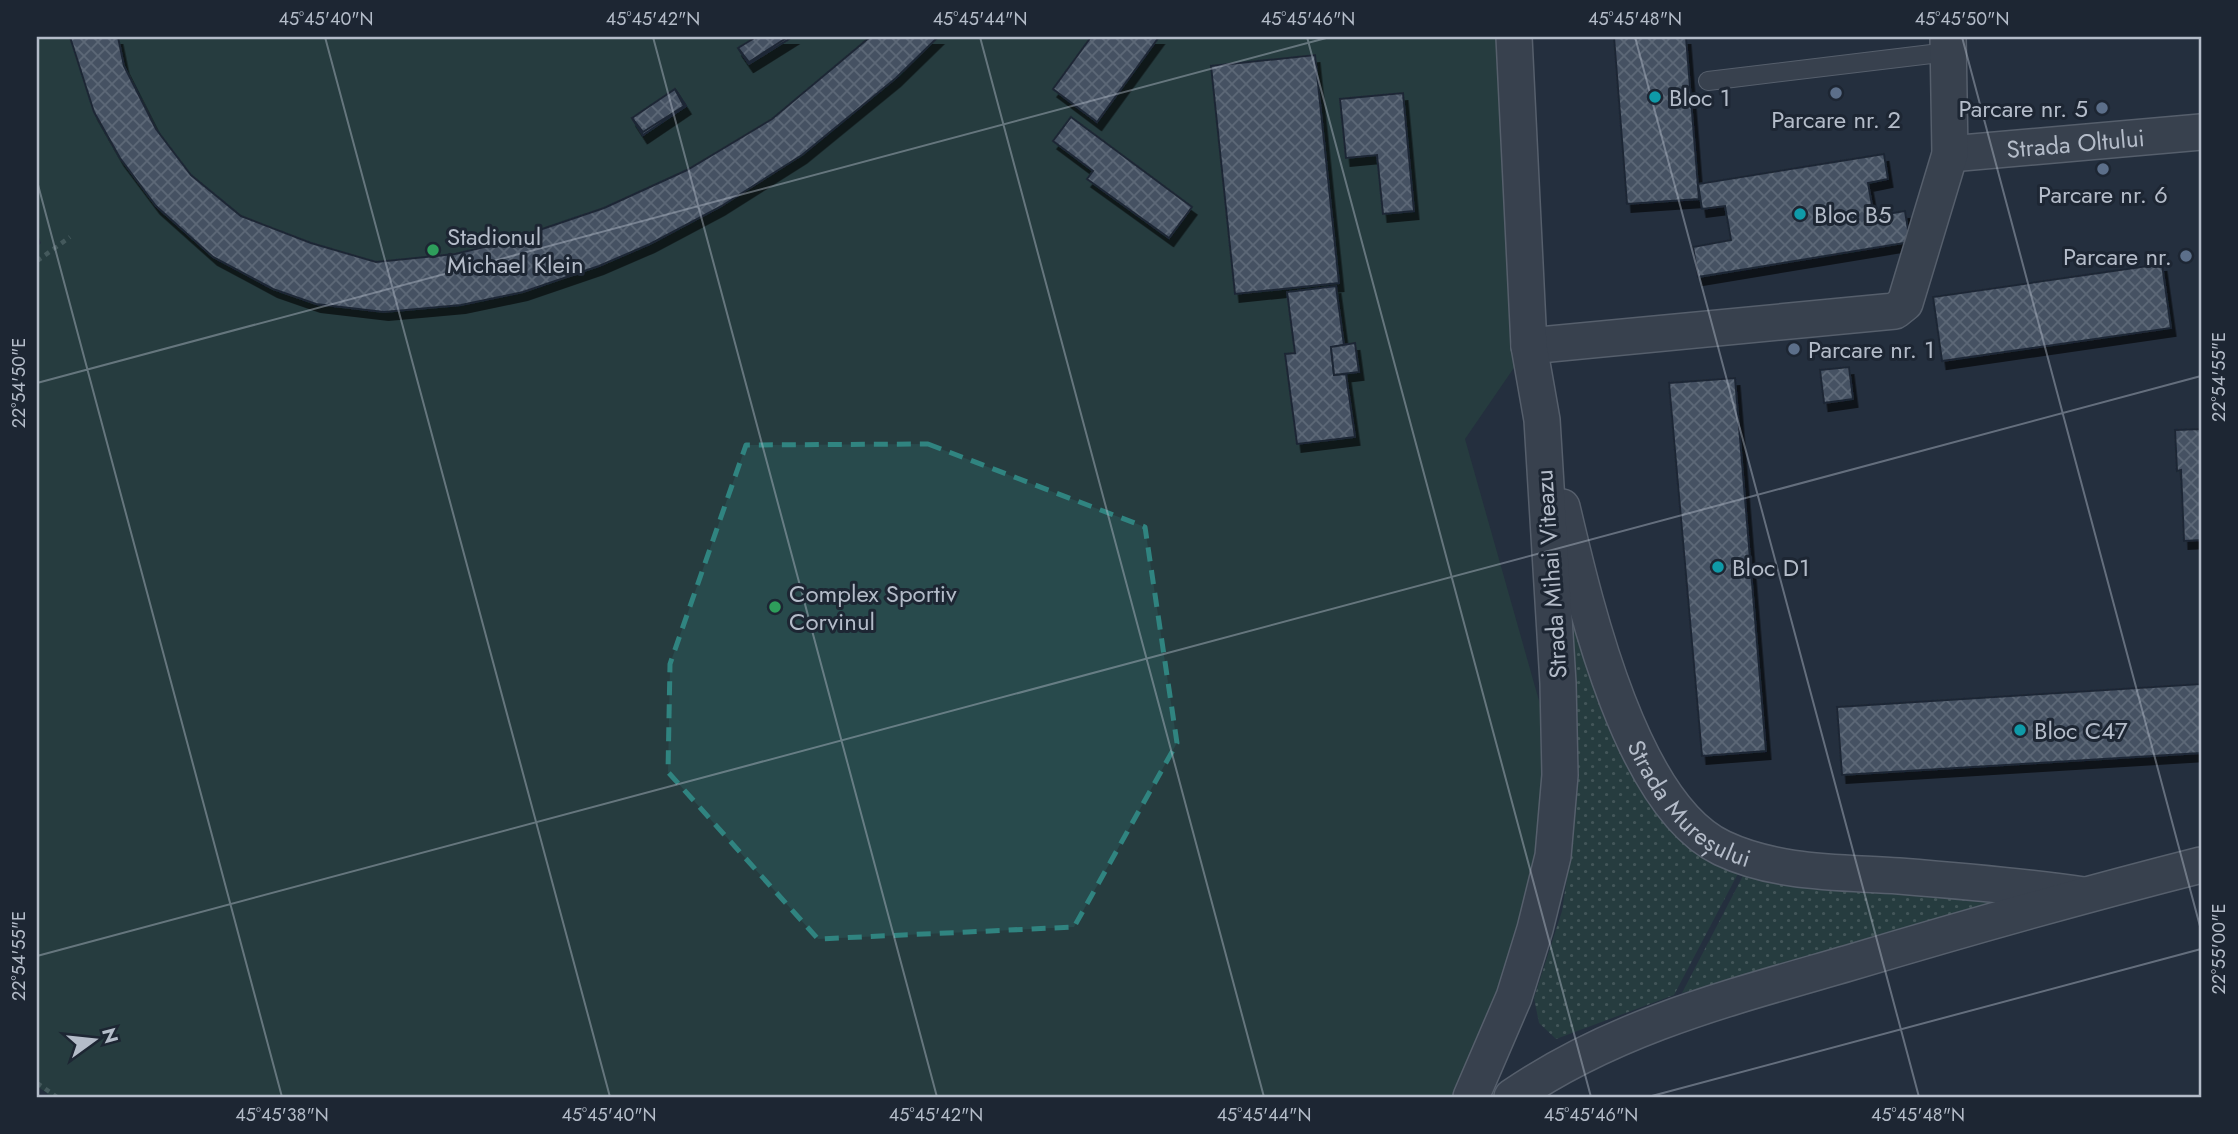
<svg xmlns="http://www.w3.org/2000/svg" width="2238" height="1134" font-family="Jost,sans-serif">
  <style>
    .grass { fill: url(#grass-dots) }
    .garden { fill: #263c3f }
    .building { fill: url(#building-cross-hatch); stroke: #1f2835; stroke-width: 2; filter: url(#shadow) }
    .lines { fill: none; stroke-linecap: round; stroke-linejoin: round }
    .service-casing { stroke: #565f6c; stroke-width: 20 }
    .minor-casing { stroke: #565f6c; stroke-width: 38 }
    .path { stroke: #44595c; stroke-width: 4.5; stroke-dasharray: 5 5; stroke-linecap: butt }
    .service { stroke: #38414e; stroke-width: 18 }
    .minor { stroke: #38414e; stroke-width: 35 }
    .marked { fill: #308480; fill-opacity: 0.2; stroke: #308480; stroke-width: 5; stroke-dasharray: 14 9; stroke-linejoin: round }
    .ticks { fill: none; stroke: #b4bcc9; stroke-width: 2; stroke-opacity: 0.45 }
    .service-dot { fill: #5c6f8a; stroke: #1d2633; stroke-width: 2.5 }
    .culture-dot { fill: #0f9aa8; stroke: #1d2633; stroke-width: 2.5 }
    .leisure-dot { fill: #2e9e5b; stroke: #1d2633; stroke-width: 2.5 }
    .labels { text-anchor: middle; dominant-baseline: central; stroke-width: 6; stroke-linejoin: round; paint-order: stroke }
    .poi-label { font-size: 24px; fill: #b4bcc9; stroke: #1d2633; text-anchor: start }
    .street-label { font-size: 24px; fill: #b4bcc9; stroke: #1d2633 }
    .neatline { fill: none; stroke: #b4bcc9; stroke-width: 2.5 }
    .ticks-label { font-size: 18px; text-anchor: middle; fill: #b4bcc9 }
  </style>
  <defs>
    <pattern id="grass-dots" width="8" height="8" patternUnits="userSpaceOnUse" patternTransform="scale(1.75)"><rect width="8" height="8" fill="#263c3f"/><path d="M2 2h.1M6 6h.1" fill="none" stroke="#435659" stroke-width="1.8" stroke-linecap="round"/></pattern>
    <pattern id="building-cross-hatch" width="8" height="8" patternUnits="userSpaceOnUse" patternTransform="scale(1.75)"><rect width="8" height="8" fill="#455162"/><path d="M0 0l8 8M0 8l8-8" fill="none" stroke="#5d6877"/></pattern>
    <filter id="shadow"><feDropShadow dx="4.5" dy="8" stdDeviation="0" flood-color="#0009"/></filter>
  </defs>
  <rect width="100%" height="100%" fill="#242f3e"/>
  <!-- grass -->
  <g class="grass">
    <path d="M1558,556L1646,797C1679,842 1694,844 1743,864L1674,995L1556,1039L1539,1023L1534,998L1562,911L1574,830L1575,784Z"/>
    <polygon points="1748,866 1990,891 2000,906 1682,993"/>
  </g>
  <!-- garden -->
  <polygon class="garden" points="37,37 1514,37 1529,346 1465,439 1560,775 1471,1097 52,1097 37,1086 37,247 41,243 37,234"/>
  <!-- building -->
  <g class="building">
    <polygon points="70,37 118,37 124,66 156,129 191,175 241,216 311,243 376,262 455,254 501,243 604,208 687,170 772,119 870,37 938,37 896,78 802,155 720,207 650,244 599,266 523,292 461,305 384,312 316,304 273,289 213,257 156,206 120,158 94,112"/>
    <polygon points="756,37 792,37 749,64 738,48"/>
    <polygon points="788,37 792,37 749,64 738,48 749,62"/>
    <polygon points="1091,37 1159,37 1097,122 1053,89"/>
    <polygon points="1614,37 1686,37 1699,199 1627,204"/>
    <polygon points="1315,55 1339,283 1235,294 1211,66"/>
    <polygon points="675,89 686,106 643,135 632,118"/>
    <polygon points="675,89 686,106 643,135 632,118 643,132 684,106"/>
    <polygon points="1403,93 1414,211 1383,214 1377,155 1346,158 1340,99"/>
    <polygon points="1071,117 1192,207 1169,238 1087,179 1093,171 1053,141"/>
    <polygon points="1884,154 1888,179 1868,183 1874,216 1905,211 1910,242 1698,277 1693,247 1731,240 1725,206 1702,209 1698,184"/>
    <polygon points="2162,264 2171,328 1942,361 1933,297"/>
    <polygon points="1336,286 1344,345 1331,347 1334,375 1346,374 1355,437 1297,444 1285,354 1295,353 1287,292"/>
    <polygon points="1355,343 1359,372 1334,375 1331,347"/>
    <polygon points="1849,367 1853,399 1824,403 1820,370"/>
    <polygon points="1735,378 1766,751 1702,756 1669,383"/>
    <polygon points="2201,429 2201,540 2184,541 2181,470 2177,471 2175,430"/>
    <polygon points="2201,684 2201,753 1842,775 1837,707"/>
  </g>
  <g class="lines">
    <!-- service casing -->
    <g class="service-casing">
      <polyline id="service" points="1708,81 1948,52"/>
    </g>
    <!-- minor casing -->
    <g class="minor-casing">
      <g id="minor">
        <path id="s1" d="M1950,154L2201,132"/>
        <polyline points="1529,346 1895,311 1905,303 1950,154 1948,37"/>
        <path id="s2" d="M1562,507C1584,600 1630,804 1722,848C1777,874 1840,872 1899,876C1961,881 2022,886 2084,895"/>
        <polyline points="1471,1097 1514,997 1535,929 1553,856 1560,775 1558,683 1542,420 1529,346 1514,37"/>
        <path d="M1512,1097C1615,1026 1732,997 1849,963C1966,928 2083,895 2201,865"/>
      </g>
    </g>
    <!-- path -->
    <g class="path">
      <polyline points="37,261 70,237"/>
      <polyline points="37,1083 57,1097"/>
    </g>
    <!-- service -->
    <use href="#service" class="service"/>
    <!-- minor -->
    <use href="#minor" class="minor"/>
  </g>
  <!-- marked area -->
  <path class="marked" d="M928,444L1145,527L1177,743L1074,927L818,939L668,772L670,664L746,445Z"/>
  <!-- ticks -->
  <path class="ticks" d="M325,37L610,1097M653,37L937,1097M980,37L1264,1097M1307,37L1591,1097M1635,37L1919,1097M1962,37L2201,930M37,181L282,1097M37,383L1330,37M37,956L2201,376M1648,1097L2201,949"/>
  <!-- markers -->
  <g class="service-dot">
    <circle cx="1836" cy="93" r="7"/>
    <circle cx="2102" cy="108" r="7"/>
    <circle cx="2103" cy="169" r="7"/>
    <circle cx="2186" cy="256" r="7"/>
    <circle cx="1794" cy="349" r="7"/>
  </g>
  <g class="culture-dot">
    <circle cx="1655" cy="97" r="7"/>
    <circle cx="1800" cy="214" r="7"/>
    <circle cx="1718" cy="567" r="7"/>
    <circle cx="2020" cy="730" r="7"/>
  </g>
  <g class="leisure-dot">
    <circle cx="433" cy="250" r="7"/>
    <circle cx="775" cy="607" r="7"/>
  </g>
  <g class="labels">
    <!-- poi labels -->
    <g class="poi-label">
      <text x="1669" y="97">Bloc 1</text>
      <text x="2088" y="108" text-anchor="end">Parcare nr. 5</text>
      <text x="1836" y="119" text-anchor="middle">Parcare nr. 2</text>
      <text x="2103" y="194" text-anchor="middle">Parcare nr. 6</text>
      <text x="1814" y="214">Bloc B5</text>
      <text x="447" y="236">Stadionul<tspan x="447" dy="28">Michael Klein</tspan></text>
      <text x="2172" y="256" text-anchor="end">Parcare nr.</text>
      <text x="1808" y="349">Parcare nr. 1</text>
      <text x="1732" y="567">Bloc D1</text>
      <text x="789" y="593">Complex Sportiv<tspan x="789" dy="28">Corvinul</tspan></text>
      <text x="2034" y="730">Bloc C47</text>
    </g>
    <!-- street labels -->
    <g class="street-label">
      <text stroke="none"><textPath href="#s1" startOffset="126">Strada Oltului</textPath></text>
      <text transform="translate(1551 574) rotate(-94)">Strada Mihai Viteazu</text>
      <text stroke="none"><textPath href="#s2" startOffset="331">Strada Mureșului</textPath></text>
    </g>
  </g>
  <!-- border -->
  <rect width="2238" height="1134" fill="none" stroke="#1d2633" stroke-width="77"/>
  <!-- north arrow -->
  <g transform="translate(94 1040) rotate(75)" stroke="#1d2633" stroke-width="5" paint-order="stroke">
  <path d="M0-5L12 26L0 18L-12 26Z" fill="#b4bcc9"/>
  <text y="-10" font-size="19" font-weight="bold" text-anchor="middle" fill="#b4bcc9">N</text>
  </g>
  <rect x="38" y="38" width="2162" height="1058" class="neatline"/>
  <g class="ticks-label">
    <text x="326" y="25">45°45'40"N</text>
    <text x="653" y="25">45°45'42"N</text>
    <text x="980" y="25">45°45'44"N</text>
    <text x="1308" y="25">45°45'46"N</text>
    <text x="1635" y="25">45°45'48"N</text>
    <text x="1962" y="25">45°45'50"N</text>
    <text transform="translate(2219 377) rotate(-90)" y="6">22°54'55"E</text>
    <text transform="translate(19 383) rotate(-90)" y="6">22°54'50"E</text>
    <text transform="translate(2219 949) rotate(-90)" y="6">22°55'00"E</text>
    <text transform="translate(19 956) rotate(-90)" y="6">22°54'55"E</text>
    <text x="282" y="1121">45°45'38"N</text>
    <text x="609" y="1121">45°45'40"N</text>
    <text x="936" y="1121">45°45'42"N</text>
    <text x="1264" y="1121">45°45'44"N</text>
    <text x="1591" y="1121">45°45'46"N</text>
    <text x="1918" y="1121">45°45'48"N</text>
  </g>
</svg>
